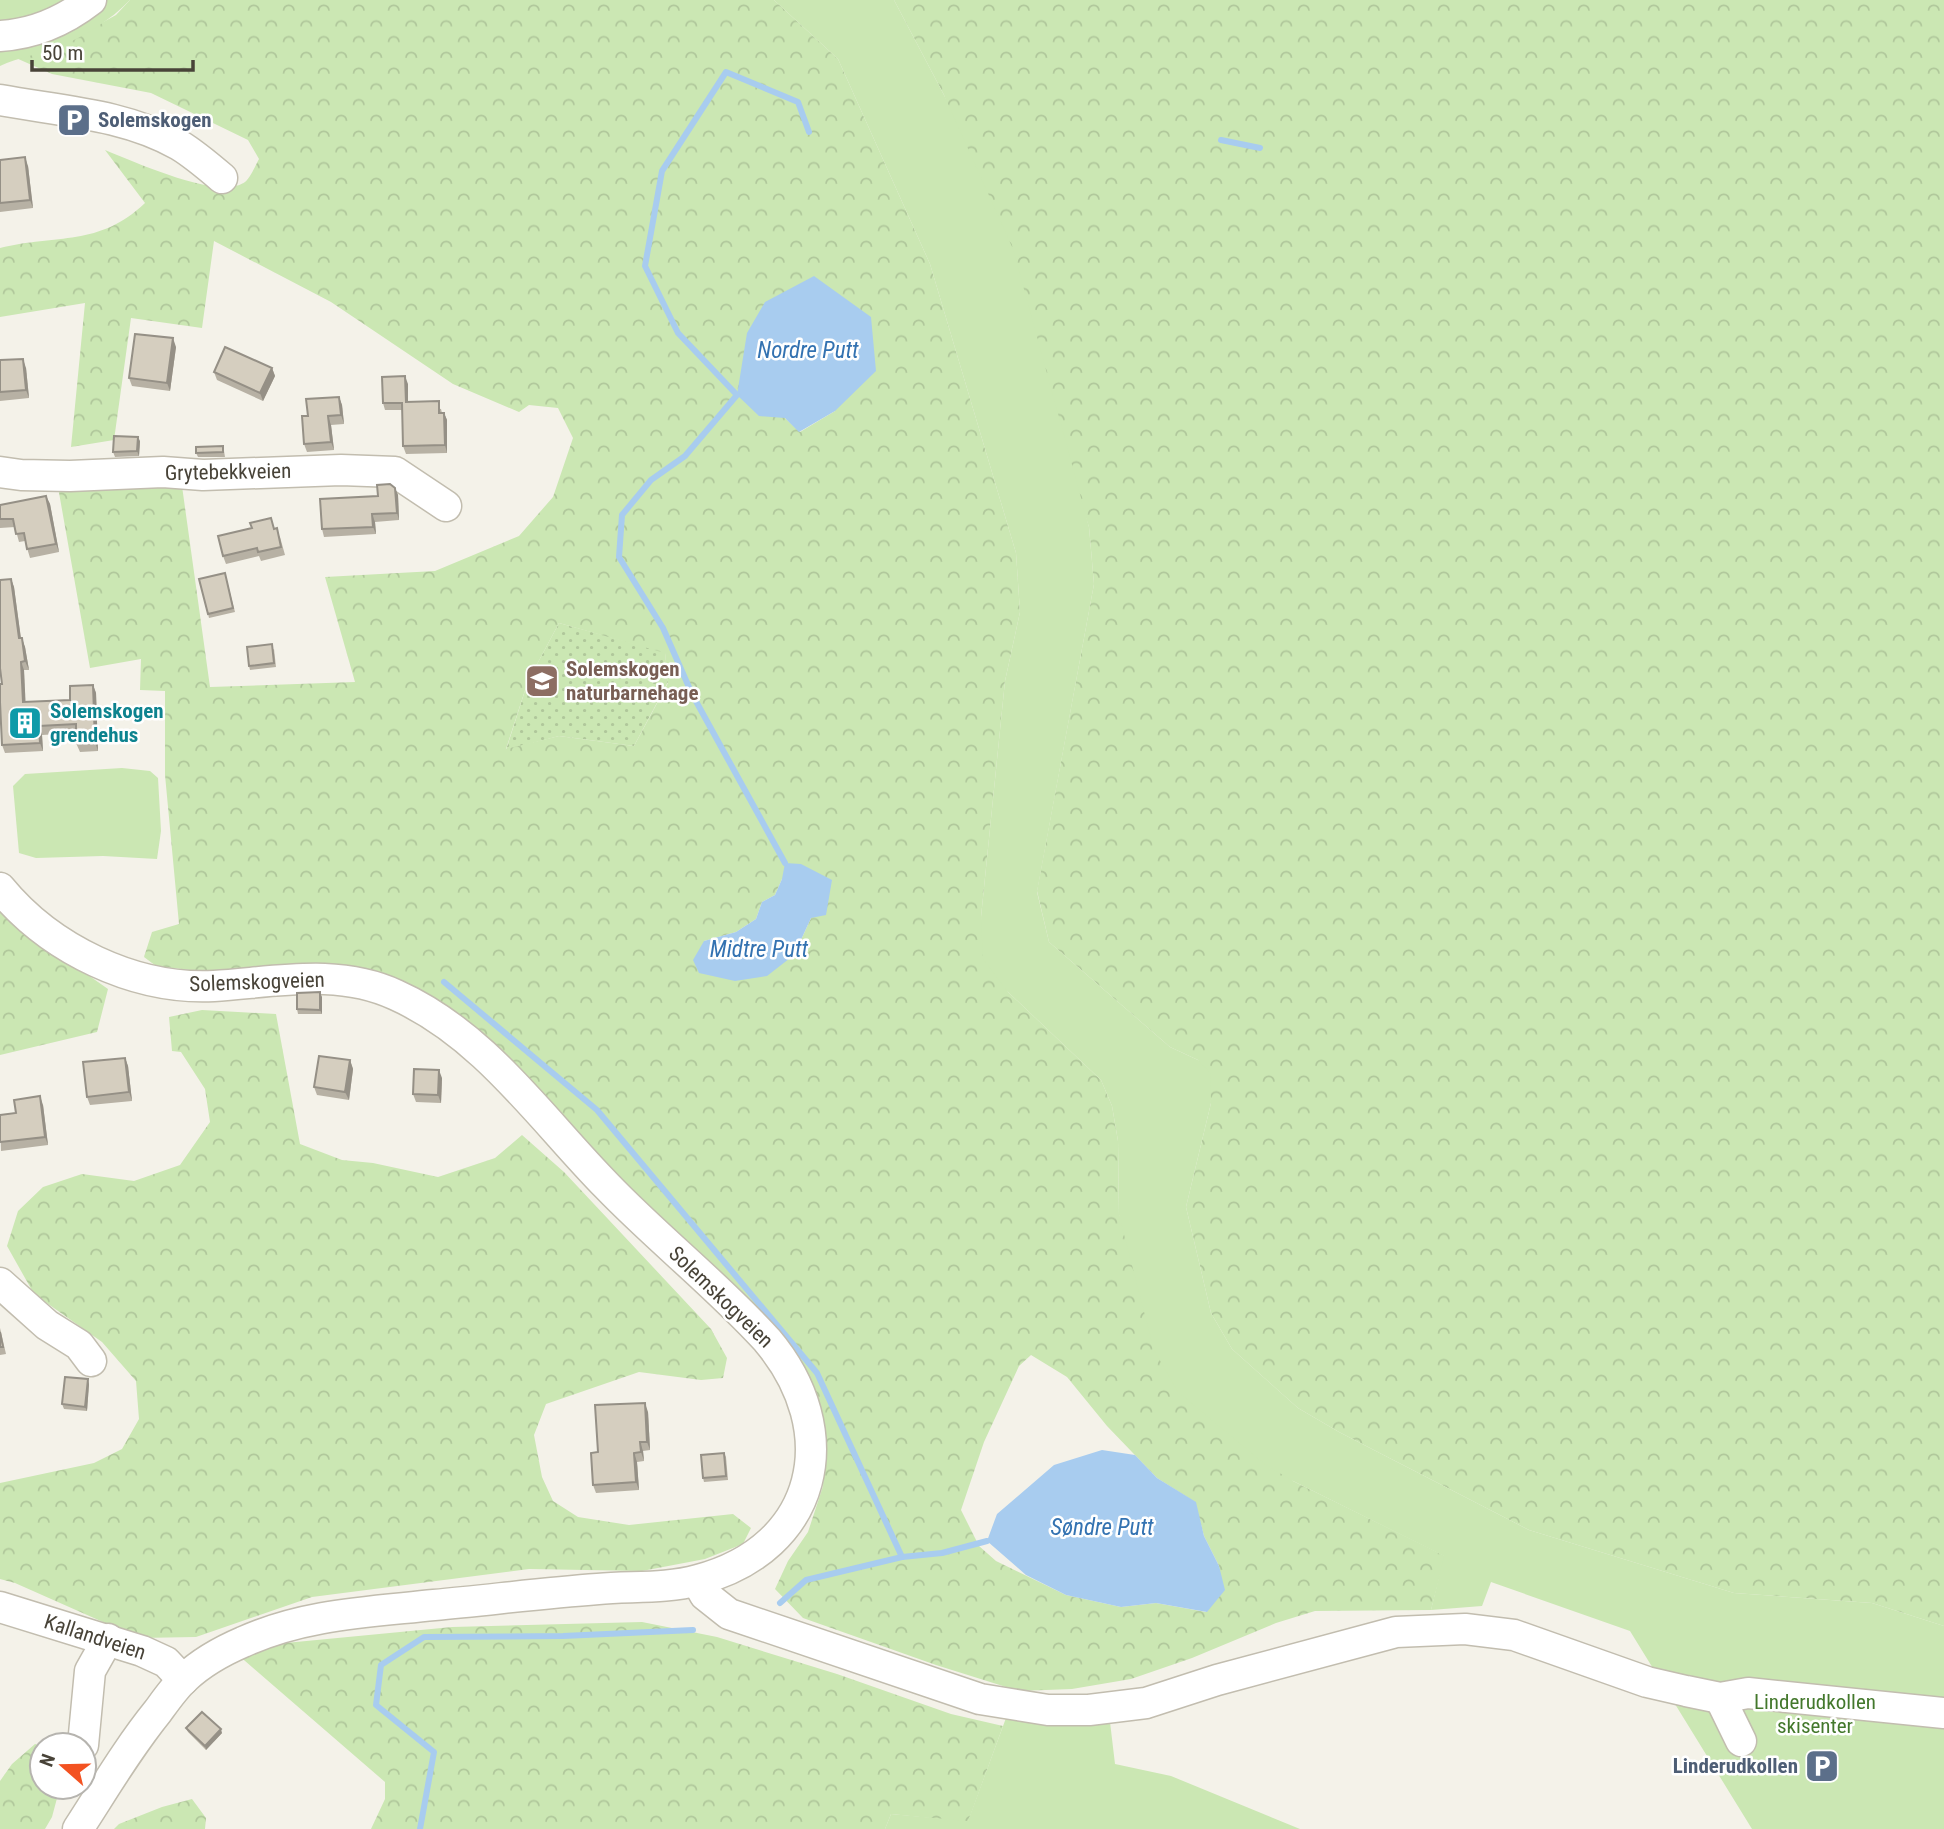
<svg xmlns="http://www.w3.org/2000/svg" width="1944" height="1829" font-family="'Roboto Condensed',sans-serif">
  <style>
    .grass { fill: url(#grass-dots) }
    .forest { fill: url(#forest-crowns); fill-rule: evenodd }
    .park { fill: #cbe7b3 }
    .water { fill: #a8ccef }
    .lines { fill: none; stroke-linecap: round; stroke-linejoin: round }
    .stream { stroke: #a8ccef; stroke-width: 6 }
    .minor-casing { stroke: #c2bdaf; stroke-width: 33 }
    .minor { stroke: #fff; stroke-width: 30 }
    .wall { fill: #b7b1a4 }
    .shaded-wall { fill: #959086 }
    .building { fill: #d5cebf; stroke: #959086; stroke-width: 2 }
    .labels { text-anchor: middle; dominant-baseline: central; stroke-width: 5; stroke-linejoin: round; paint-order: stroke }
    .service-label { font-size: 21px; font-weight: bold; fill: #4e5e75; stroke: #fff; text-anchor: start }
    .street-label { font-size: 21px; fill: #484338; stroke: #fff }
    .education-label { font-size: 21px; font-weight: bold; fill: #785e54; stroke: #fff; text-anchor: start }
    .culture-label { font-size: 21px; font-weight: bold; fill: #0d838f; stroke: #fff; text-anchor: start }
    .park-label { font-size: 21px; fill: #43782c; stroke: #fff }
    .water-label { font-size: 23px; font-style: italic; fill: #3372b1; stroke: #fff }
  </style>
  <defs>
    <pattern id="grass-dots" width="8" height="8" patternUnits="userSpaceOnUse" patternTransform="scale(1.75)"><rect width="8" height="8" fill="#cbe7b3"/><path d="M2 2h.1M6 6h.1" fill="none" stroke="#b0c79b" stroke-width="1.8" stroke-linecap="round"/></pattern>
    <pattern id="forest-crowns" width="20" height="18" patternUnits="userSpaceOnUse" patternTransform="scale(1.75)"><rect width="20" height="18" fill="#cbe7b3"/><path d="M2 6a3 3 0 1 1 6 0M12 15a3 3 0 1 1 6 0" fill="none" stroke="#b0c79b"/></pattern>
  </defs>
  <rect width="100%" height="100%" fill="#f4f2e9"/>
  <!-- grass -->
  <polygon class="grass" points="559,623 665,652 668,682 634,746 559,736 506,750 528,681"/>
  <!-- forest -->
  <g class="forest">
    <path d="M130,0H774L838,59L930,264L1016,553L1020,612L1005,681L981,917L1008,992L1101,1080L1112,1106L1118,1141L1119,1215L1293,1481L1445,1556L1431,1610L1315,1611L1276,1623L1192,1658L1131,1679L1072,1689L1019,1691L936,1665L803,1618L775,1589L788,1561L808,1532L823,1486L825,1443L814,1403L474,1031L447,1006L399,984L216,973L156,966L144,957L152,932L179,924L165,775V691L140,690L141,659L90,668L58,487L182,486L210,687L355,682L325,577L435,571L519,536L553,497L573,438L558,408L529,405L519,412L453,384L331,302L214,241L202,328L131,318L114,440L71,447L85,303L0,317V248C57,234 99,247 145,203L105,150C133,161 219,201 245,182C251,177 255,166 259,159L248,140L151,93L52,74L16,58L56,48L116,15ZM835,411L800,432L785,418ZM559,623L665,653L668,683L634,746L559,736L506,749L528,681ZM782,879L811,918L794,955L704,941L736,932L756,919L762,902L775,895ZM1031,1355L1067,1377L1107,1426L1157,1478L1195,1502L1204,1536L1219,1566L1206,1612L1156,1603L1121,1607L1066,1595L996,1561L979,1546L961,1510L984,1442L1019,1366Z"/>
    <polygon points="894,0 1944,0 1944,1626 1872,1603 1734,1593 1529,1530 1339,1432 1298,1408 1232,1349 1211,1313 1186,1207 1211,1103 1198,1060 1170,1047 1049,942 1037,891 1094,584 1089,527 944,95"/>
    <polygon points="0,909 8,919 108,989 97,1032 0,1055"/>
    <polygon points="202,1010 276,1014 300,1144 342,1160 373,1163 438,1177 495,1158 522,1135 564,1172 711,1329 727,1358 723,1378 701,1380 639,1372 546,1404 534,1435 542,1477 553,1501 578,1517 629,1525 733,1514 751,1528 743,1544 705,1559 642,1571 529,1569 312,1597 196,1637 139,1638 15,1583 0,1579 0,1483 94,1463 122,1449 139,1419 136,1381 102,1342 34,1294 7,1246 18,1211 43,1187 82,1174 134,1181 180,1165 210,1122 205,1089 181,1052 172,1051 169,1017"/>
    <polygon points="642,1622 717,1637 837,1674 951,1714 1003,1726 968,1822 891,1814 885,1829 371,1829 385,1799 385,1782 237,1654 275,1644 452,1627"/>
    <polygon points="35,1744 42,1746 42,1787 60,1787 52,1817 45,1829 0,1829 0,1781 12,1764"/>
    <polygon points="192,1799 206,1818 205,1829 114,1829 119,1824 162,1807"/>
  </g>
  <!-- park -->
  <g class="park">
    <path d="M0,0H130C111,20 83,37 57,48C38,55 18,57 0,66Z"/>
    <polygon points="774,0 894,0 944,95 1013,249 1089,527 1094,584 1037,892 1049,942 1170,1047 1198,1060 1210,1073 1211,1103 1186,1207 1211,1313 1232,1349 1298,1408 1339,1432 1529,1530 1734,1593 1872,1603 1944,1626 1944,1829 1752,1829 1630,1631 1491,1582 1482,1606 1431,1610 1444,1556 1293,1481 1266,1465 1178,1392 1154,1350 1119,1215 1118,1141 1112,1106 1101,1080 1008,992 983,959 981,917 1005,681 1020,612 1016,553 930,264 838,59"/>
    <polygon points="122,768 150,771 158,778 161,831 157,859 103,856 36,858 19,853 13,786 25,774"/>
    <polygon points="1006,1718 1110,1722 1115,1764 1171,1776 1300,1829 885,1829 891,1814 968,1821"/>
  </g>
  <!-- water -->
  <g class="water">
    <polygon points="814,276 871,317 876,371 835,411 799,432 785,418 759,416 737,395 747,333 765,302"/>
    <polygon points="785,863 801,864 832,880 826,915 811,918 794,955 767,976 735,981 699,973 693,960 704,941 736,932 756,919 762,902 775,895 782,879"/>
    <polygon points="1102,1450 1135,1455 1157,1478 1196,1502 1204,1536 1219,1566 1225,1590 1207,1612 1156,1603 1121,1607 1066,1595 1026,1575 987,1541 997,1514 1054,1465"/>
  </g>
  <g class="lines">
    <!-- stream -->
    <g class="stream">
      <polyline points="1221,140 1260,148"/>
      <polyline points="785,863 692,694 663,628 619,557 622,515 651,480 685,456 737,395 678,333 645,266 662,171 726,72 798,102 809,132"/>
      <polyline points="444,982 597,1110 817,1373 902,1557"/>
      <polyline points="780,1603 806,1580 902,1557 942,1553 987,1541"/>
      <polyline points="420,1829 434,1752 376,1705 381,1665 424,1637 563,1636 693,1630"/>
    </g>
    <!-- minor casing -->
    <g class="minor-casing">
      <g id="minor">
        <path d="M0,36C35,34 64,21 91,0"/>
        <path d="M0,100C59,111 125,114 179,145C194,154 208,166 222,178"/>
        <polyline points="0,472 21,475 70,476 163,472 203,475 341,470 395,472 446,506"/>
        <path d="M0,888C50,949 134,990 214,986C276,982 338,968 396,995C485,1035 541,1119 607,1186C658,1239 717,1285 767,1340C844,1431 819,1548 698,1580C666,1589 631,1586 598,1589C543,1593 489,1600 434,1605C369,1612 304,1614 243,1642C222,1651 202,1662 185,1678C175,1687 166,1700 158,1711C128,1748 104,1789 78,1829"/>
        <polyline points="0,1283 47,1325 79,1345 91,1361"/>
        <polyline points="697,1581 705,1595 729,1614 980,1699 1048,1710 1089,1710 1146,1703 1217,1680 1396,1632 1465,1629 1514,1635 1647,1682 1686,1691 1720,1698 1748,1693 1944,1713"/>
        <polyline points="0,1607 142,1651 166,1662 183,1680"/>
        <polyline points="1720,1698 1741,1741"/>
        <polyline points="83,1745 90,1671 108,1639"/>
      </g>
    </g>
    <!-- minor -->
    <use href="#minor" class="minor"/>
  </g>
  <!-- wall -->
  <g class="wall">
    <polygon points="0,160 28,166 33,208 0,212"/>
    <polygon points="176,347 170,391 132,386 129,378"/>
    <polygon points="0,360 26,368 29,398 0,401"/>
    <polygon points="272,368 275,376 263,401 217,380 214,372"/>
    <polygon points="408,384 408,402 441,409 442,413 444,413 447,420 447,453 406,454 403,446 402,410 385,410 383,403"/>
    <polygon points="339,397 342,405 344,424 331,425 334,450 307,452 304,444 308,416"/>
    <polygon points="140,441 139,456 115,457 113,452"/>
    <polygon points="224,451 225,457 198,457 196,453"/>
    <polygon points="395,488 398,495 399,520 375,522 376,534 324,537 322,529 378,496"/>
    <polygon points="46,496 50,504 59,552 30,558 25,541 19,542 15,527 0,528 0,505"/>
    <polygon points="275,529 280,537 285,555 261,561 259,556 226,564 223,556"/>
    <polygon points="225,573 235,612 209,618 208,614"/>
    <polygon points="11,579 14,587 21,638 25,647 29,670 24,670 25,702 70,700 93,685 96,693 98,751 80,752 76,743 76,733 42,735 43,751 5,753 2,745 2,684"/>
    <polygon points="274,649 276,667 250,670 249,666"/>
    <polygon points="322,997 322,1014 298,1014 297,1009"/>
    <polygon points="125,1058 128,1066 132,1101 90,1105 87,1097"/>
    <polygon points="350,1060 353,1069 349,1100 317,1095 314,1087"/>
    <polygon points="442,1078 441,1103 416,1102 413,1094"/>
    <polygon points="43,1105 48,1145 1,1151 0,1115 16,1113"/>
    <polygon points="0,1328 6,1354 0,1355"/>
    <polygon points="89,1384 87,1411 64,1409 62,1404"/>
    <polygon points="648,1412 650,1450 643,1451 644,1461 637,1462 639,1490 596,1493 593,1485 598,1452"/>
    <polygon points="724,1453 726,1457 728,1480 704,1482 703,1478"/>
    <polygon points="186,1728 222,1733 206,1750 188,1732"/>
  </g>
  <!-- shaded-wall -->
  <g class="shaded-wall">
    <polygon points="25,157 28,166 33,208 30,200"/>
    <polygon points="173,338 176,347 170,391 167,383"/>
    <polygon points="23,359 26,368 29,398 26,390"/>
    <polygon points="272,368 275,376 263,401 260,393"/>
    <polygon points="405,376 408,384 408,409 406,402"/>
    <polygon points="339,397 342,405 344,424 341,415"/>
    <polygon points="444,413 447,420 447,453 445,445"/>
    <polygon points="328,416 331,425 334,450 331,442"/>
    <polygon points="138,437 140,441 139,456 137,451"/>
    <polygon points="395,488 398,495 399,520 397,513"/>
    <polygon points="46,496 50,504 59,552 56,544"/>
    <polygon points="372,514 375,522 376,534 373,527"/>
    <polygon points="11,579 14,587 22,647 19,638"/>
    <polygon points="22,638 25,647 29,670 25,661"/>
    <polygon points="21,662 24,670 26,711 23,702"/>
    <polygon points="93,685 96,693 98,751 95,742"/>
    <polygon points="39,726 42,735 43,751 40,743"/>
    <polygon points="320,992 322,997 322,1014 320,1010"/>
    <polygon points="125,1058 128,1066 132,1101 129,1092"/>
    <polygon points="350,1060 353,1069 349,1100 345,1092"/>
    <polygon points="439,1070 442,1078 441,1103 438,1095"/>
    <polygon points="40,1096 43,1105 48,1145 45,1137"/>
    <polygon points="88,1379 89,1384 87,1411 85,1407"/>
    <polygon points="645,1403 648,1412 650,1450 647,1442"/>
    <polygon points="640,1442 643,1451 644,1461 641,1452"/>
    <polygon points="634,1453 637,1462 639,1490 636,1482"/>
    <polygon points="221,1729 222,1733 206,1750 205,1746"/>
  </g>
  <!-- building -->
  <g class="building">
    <polygon points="25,157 30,200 0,203 0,160"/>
    <polygon points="135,334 173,338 167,383 129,378"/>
    <polygon points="225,347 272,368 260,393 214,372"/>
    <polygon points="23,359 26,390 0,392 0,360"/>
    <polygon points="405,376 406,402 439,401 439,413 444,413 445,445 403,446 402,403 383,403 382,377"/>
    <polygon points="339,397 341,415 328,416 331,442 304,444 302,416 308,416 306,399"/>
    <polygon points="114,436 138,437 137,451 113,452"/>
    <polygon points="223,446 223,452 196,453 196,447"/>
    <polygon points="390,484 395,488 397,513 372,514 373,527 322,529 320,499 378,496 377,485"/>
    <polygon points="46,496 56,544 27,549 24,533 16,534 13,519 0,519 0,505"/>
    <polygon points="271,518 274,529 277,528 281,547 258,552 257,548 223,556 218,536 252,528 250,523"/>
    <polygon points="225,573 233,608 208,614 199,579"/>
    <polygon points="11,579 19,638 22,638 25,661 21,662 23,702 70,700 70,686 93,685 95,742 76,743 76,724 39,726 40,743 2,745 0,702 0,684 2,684 0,668 0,580"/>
    <polygon points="272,644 274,663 249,666 247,647"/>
    <polygon points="320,992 320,1010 297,1009 297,993"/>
    <polygon points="319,1056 350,1060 345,1092 314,1087"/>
    <polygon points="125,1058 129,1092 87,1097 83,1062"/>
    <polygon points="414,1069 439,1070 438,1095 413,1094"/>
    <polygon points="40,1096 45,1137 0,1142 0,1115 16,1113 14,1100"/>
    <polygon points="0,1332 3,1347 0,1347"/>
    <polygon points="65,1377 88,1379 85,1407 62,1404"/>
    <polygon points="645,1403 647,1442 640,1442 641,1452 634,1453 636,1482 593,1485 591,1453 598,1452 595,1405"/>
    <polygon points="724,1453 726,1476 703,1478 701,1455"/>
    <polygon points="202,1712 221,1729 205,1746 186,1728"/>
  </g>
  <!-- icons -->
  <defs>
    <g id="parking-square" transform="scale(1.75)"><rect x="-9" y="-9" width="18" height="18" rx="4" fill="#5c6f8a" stroke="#fff"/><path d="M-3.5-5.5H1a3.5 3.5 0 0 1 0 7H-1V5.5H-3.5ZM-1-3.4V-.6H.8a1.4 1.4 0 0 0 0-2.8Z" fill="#fff"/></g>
    <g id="school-square" transform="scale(1.75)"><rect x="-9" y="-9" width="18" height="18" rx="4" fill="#8d6e63" stroke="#fff"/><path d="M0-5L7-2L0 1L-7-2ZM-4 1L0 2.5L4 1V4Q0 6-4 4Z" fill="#fff"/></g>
    <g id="building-square" transform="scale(1.75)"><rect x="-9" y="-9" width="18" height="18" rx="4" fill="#0f9aa8" stroke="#fff"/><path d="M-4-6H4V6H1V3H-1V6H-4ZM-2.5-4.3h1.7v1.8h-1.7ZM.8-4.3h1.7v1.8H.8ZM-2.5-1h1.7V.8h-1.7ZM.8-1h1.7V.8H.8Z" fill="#fff"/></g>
  </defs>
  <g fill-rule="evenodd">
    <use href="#parking-square" x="74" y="120"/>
    <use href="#school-square" x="542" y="681"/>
    <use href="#building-square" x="25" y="723"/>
    <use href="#parking-square" x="1822" y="1766"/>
  </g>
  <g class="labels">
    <!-- service labels -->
    <g class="service-label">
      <text x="98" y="120">Solemskogen</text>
      <text x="1798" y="1766" text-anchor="end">Linderudkollen</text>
    </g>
    <!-- street labels -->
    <g class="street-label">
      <text transform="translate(228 472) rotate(-1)">Grytebekkveien</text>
      <text transform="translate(257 982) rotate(-2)">Solemskogveien</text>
      <text transform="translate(721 1297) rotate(44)">Solemskogveien</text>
      <text transform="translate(95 1637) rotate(18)">Kallandveien</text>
    </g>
    <!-- education labels -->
    <g class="education-label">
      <text x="566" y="669">Solemskogen<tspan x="566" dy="24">naturbarnehage</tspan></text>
    </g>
    <!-- culture labels -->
    <g class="culture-label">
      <text x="50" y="711">Solemskogen<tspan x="50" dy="24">grendehus</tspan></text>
    </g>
    <!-- park labels -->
    <g class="park-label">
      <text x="1815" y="1702">Linderudkollen<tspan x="1815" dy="24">skisenter</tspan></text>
    </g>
    <!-- water labels -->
    <g class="water-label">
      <text x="808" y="350">Nordre Putt</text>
      <text x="759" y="949">Midtre Putt</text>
      <text x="1102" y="1527">Søndre Putt</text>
    </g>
  </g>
  <!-- north arrow -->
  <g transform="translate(63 1766) rotate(290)"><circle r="33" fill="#ffffff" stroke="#b6b4af" stroke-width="2"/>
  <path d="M0-5L12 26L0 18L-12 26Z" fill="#f35221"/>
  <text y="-10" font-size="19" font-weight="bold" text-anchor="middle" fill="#484338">N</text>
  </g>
  <!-- scale -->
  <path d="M32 60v10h161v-10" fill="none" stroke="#484338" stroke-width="3.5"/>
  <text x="42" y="60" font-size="21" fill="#484338" stroke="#ffffff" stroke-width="5" paint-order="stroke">50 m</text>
</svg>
